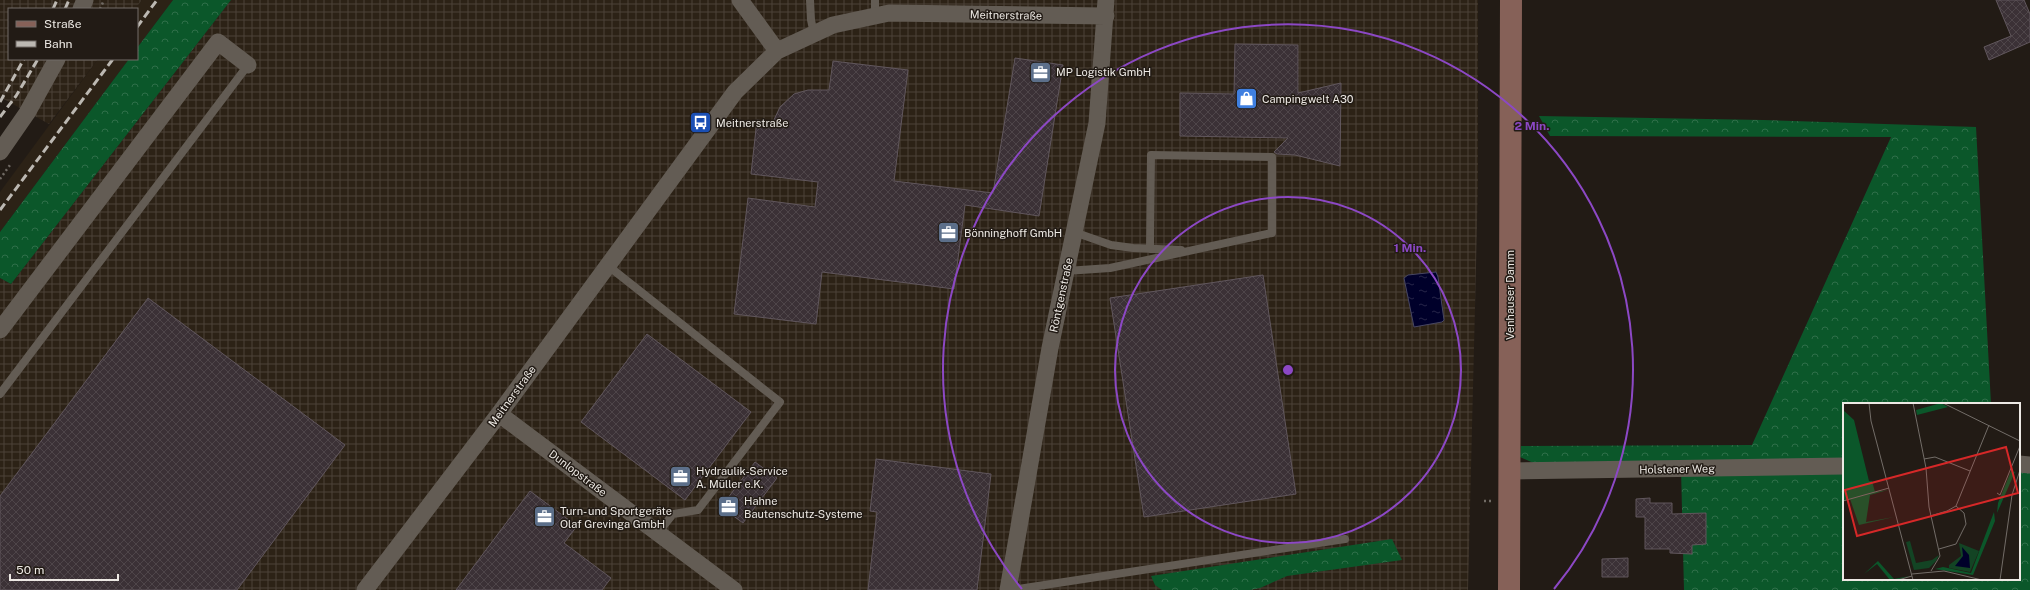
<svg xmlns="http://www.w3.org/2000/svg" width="2030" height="590" font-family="'Public Sans',sans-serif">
<defs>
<pattern id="industrial-grid" width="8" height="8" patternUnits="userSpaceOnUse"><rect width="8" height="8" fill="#2c2216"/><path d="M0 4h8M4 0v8" fill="none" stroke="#4b4238"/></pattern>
<pattern id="forest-crowns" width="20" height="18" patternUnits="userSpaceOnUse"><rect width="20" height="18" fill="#0b572a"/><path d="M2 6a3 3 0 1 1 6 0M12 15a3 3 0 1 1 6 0" fill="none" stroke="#2f6f49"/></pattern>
<pattern id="water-ripples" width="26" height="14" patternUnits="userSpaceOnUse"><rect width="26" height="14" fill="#00002a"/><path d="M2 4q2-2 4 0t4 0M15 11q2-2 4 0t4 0" fill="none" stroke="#262549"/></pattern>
<pattern id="building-cross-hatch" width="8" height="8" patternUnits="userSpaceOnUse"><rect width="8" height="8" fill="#3b3136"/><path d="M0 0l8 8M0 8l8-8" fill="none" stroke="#4e4549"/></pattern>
</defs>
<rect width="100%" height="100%" fill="#221b15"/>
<path fill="#2c2216" d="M 142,0 L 173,0 L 137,48 L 137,9 L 135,9 Z
M 98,59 L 129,59 L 0,232 L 0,192 Z"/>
<path fill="url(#industrial-grid)" d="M 0,0 L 142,0 L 135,9 L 9,9 L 9,59 L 98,59 L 49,124 L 0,97 Z
M 231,0 L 1478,0 L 1478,184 L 1468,590 L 0,590 L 0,278 L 11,284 Z"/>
<path fill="url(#forest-crowns)" d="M 173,0 L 231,0 L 11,284 L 0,278 L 0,232 L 129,59 L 137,59 L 137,48 Z
M 1539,116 L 1763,120 L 1976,127 L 1991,404 L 1844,404 L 1844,579 L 2019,579 L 2019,467 L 2030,467 L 2030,590 L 1684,590 L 1681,469 L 1538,465 L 1520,457 L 1521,446 L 1752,445 L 1891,137 L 1550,136 Z
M 1392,539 L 1402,560 L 1287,576 L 1260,588 L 1250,590 L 1162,590 L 1155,585 L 1151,576 Z"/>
<path fill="url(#water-ripples)" stroke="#474662" d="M 1436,272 L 1438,277 L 1444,320 L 1442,322 L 1414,327 L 1404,278 L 1408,275 Z"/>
<path fill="url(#building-cross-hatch)" stroke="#61575d" d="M 1996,0 L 2024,0 L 2030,14 L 2030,42 L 1989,60 L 1984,47 L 2011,36 Z
M 1235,44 L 1298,45 L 1298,93 L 1341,83 L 1340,166 L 1295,155 L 1277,154 L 1274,152 L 1288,138 L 1180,136 L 1180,93 L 1234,94 Z
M 1015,58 L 1063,65 L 1039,216 L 965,205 L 954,289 L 822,272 L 816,324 L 734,314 L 748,198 L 815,207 L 818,182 L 751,174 L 757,120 L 773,122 L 780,107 L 794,94 L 808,90 L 829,90 L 833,61 L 908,70 L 894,181 L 993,193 Z
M 1263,275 L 1296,494 L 1144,517 L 1110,298 Z
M 148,298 L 345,445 L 237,590 L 0,590 L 0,496 Z
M 647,334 L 751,412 L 685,500 L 581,422 Z
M 876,459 L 991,474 L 977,590 L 868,590 L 877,512 L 870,511 Z
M 755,462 L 777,478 L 743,523 L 721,507 Z
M 530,491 L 577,526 L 564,543 L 611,578 L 602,590 L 456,590 Z
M 1650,498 L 1650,503 L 1672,503 L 1672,514 L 1706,513 L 1706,544 L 1692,545 L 1692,554 L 1670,553 L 1670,549 L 1645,549 L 1645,517 L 1636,517 L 1636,499 Z
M 1628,558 L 1628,577 L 1602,577 L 1602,559 Z"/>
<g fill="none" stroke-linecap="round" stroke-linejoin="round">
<path stroke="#716b65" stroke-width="2.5" stroke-dasharray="2 3" stroke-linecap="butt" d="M 100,9 L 104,0
M 0,179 L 10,165
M 1484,501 L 1493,501"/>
<path stroke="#635c54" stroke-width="8" d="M 810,0 L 811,20 L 814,34
M 875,16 L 875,0
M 1074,232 L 1111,245 L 1133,248 L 1181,250
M 607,265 L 780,402 L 698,510 L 673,514 L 658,533
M 1066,271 L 1110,268 L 1272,233 L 1272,157 L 1151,155 L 1150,249
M 0,394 L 248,65
M 1012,590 L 1345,539"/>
<path stroke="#635c54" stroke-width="17" d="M 740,0 L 777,51
M 81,9 L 85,0
M 0,152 L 27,113 L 57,59
M 0,330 L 218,42 L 248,65
M 499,414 L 734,590
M 2019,464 L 2030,465
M 1509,471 L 1844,466
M 365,590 L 499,414 L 735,92 L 777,51 L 833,25 L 889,13 L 1106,16
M 1008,590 L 1050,348 L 1097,123 L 1106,0"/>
<path stroke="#866158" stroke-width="22" d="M 1509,590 L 1511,0"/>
<path stroke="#bcb8b2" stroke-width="3" stroke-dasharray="8 4" stroke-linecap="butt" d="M 53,9 L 57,0
M 65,9 L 69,0
M 137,27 L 157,0
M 0,102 L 24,59
M 0,117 L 16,96 L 38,59
M 0,210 L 113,59"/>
</g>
<g fill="none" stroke="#8c48c5" stroke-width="2">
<circle cx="1288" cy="370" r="173"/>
<path d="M1022 589A345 345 0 1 1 1554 589"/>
</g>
<defs>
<symbol id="office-square" viewBox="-11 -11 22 22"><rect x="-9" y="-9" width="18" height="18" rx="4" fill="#5c6f8a" stroke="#221b15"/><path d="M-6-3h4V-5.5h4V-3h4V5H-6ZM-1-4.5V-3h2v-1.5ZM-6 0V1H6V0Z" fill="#fff"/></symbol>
<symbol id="shop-square" viewBox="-11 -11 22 22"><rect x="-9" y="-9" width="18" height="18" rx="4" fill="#3f7fe0" stroke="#221b15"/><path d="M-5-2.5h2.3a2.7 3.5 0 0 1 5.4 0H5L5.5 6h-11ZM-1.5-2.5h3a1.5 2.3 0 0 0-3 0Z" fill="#fff"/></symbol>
<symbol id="bus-square" viewBox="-11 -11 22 22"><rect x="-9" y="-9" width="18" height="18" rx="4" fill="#1a4fb4" stroke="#221b15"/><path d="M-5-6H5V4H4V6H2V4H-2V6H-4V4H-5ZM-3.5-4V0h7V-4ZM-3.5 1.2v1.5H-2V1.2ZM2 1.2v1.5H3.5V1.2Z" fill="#fff"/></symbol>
</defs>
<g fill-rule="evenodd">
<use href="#office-square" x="1028" y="60" width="25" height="25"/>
<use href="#shop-square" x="1234" y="86" width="25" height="25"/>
<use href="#bus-square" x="688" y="110" width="25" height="25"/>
<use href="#office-square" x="936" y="220" width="25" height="25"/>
<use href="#office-square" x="668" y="464" width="25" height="25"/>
<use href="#office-square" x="716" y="494" width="25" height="25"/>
<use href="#office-square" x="532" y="504" width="25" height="25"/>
</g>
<g text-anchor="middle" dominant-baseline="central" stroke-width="3" stroke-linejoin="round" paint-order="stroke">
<g font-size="11" fill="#ede9e4" stroke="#221b15">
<text transform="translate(1006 15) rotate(1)">Meitnerstraße</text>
<text transform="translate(1061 295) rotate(-78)">Röntgenstraße</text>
<text transform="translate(1510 295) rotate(-90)">Venhauser Damm</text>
<text transform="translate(512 396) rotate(-54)">Meitnerstraße</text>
<text transform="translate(1677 469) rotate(-1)">Holstener Weg</text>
<text transform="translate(578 473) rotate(37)">Dunlopstraße</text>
</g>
<g font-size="11" fill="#ede9e4" stroke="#221b15" text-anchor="start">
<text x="1056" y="72">MP Logistik GmbH</text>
<text x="1262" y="99">Campingwelt A30</text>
<text x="716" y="123">Meitnerstraße</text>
<text x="964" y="233">Bönninghoff GmbH</text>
<text x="696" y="471">Hydraulik-Service<tspan x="696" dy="13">A. Müller e.K.</tspan></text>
<text x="744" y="501">Hahne<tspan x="744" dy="13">Bautenschutz-Systeme</tspan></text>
<text x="560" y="511">Turn- und Sportgeräte<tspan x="560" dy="13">Olaf Grevinga GmbH</tspan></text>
</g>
</g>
<g transform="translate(1843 403)">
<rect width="177" height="177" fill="#221b15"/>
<path d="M 67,138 L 73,160 L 89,157 L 96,152 L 93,158 L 86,165 L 71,167 L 63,139 ZM 116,140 L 136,148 L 127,169 L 106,165 L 106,162 L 118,153 Z" fill="#134424"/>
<path d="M 98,0 L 105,4 L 74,12 L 73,7 ZM 0,7 L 11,17 L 26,78 L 29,78 L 32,89 L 45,87 L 27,92 L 23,119 L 51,114 L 16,122 L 7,96 L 0,97 ZM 168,68 L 172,69 L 154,110 L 155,100 ZM 151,109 L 152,118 L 130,172 L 92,166 L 100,164 L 128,170 ZM 35,158 L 51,176 L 67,173 L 53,177 L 47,177 L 34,161 L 21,171 Z" fill="#0b572a"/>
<path d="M 119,144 L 126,152 L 127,165 L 112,163 L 120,153 Z" fill="#00002a"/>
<path fill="none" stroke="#736d68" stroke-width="1" d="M 26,0 L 28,18 L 70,177M 70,0 L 83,65 L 86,104 L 97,153 L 88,168M 100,0 L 177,38M 81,56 L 92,54 L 127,68M 154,90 L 157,92 L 177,43M 0,98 L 46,85M 87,113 L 104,108 L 113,103 L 146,22M 96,146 L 113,141 L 123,121 L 121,110 L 113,103M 69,171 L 101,168 L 139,177M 55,177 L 69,173M 157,177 L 169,92 L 177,67"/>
<path fill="#d62828" fill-opacity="0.15" stroke="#d62828" stroke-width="2" d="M 163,44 L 175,90 L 14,133 L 2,87 Z"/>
<rect width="177" height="177" fill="none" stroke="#ede9e4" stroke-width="2"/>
</g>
<circle cx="1288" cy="370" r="6" fill="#8c48c5" stroke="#221b15" stroke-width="2"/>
<g font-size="12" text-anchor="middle" font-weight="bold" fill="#8c48c5" stroke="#221b15" stroke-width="3" stroke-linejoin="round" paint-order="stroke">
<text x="1532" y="130">2 Min.</text>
<text x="1410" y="252">1 Min.</text>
</g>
<rect x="8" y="8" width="130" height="52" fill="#221b15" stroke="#736d68"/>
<rect x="16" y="21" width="20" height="6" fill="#866158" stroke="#736d68"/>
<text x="44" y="28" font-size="12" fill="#ede9e4">Straße</text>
<rect x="16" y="41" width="20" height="6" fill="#bcb8b2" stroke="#736d68"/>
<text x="44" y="48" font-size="12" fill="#ede9e4">Bahn</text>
<path d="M10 574v6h108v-6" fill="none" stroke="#ede9e4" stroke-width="2"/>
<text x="16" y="574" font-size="12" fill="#ede9e4" stroke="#221b15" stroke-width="3" paint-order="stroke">50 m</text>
</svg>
